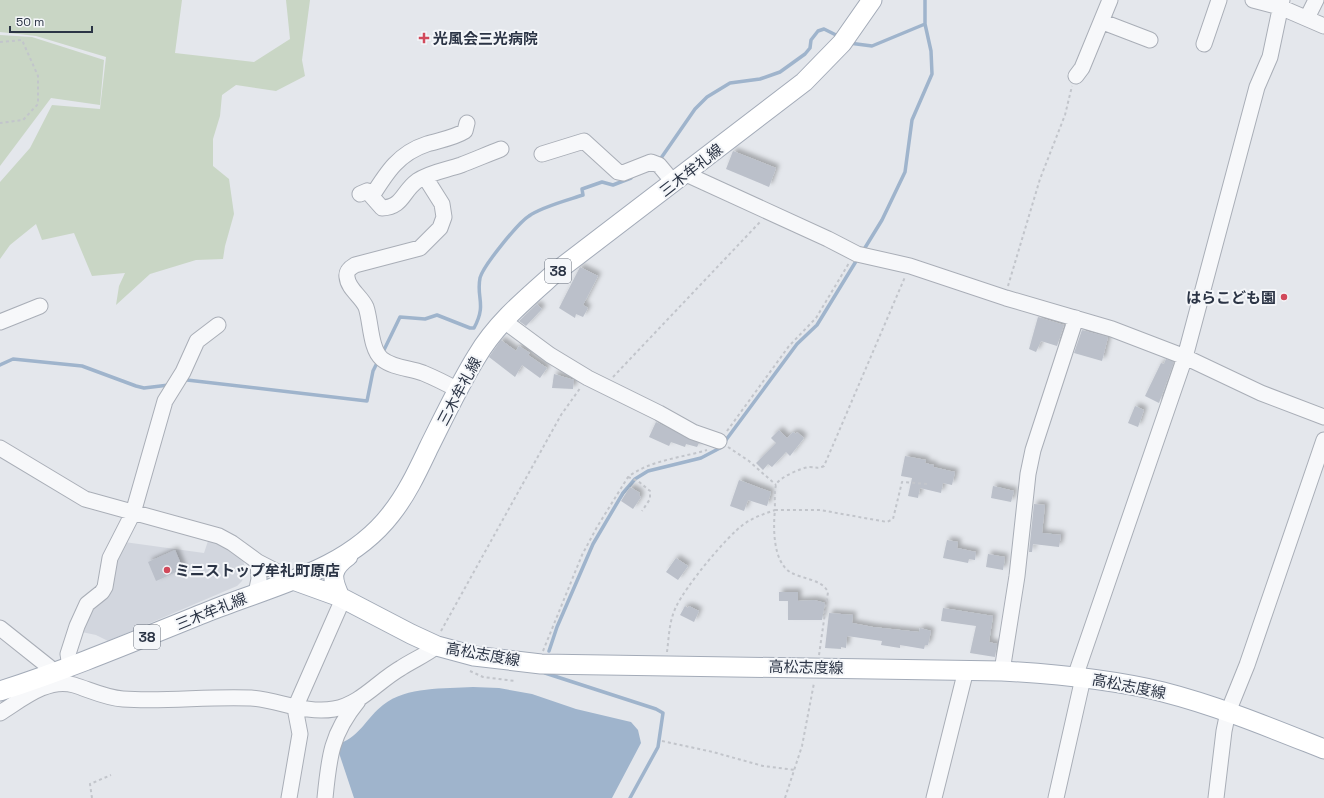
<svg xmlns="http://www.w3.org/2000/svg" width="1324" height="798" font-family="'Space Grotesk','Noto Sans JP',sans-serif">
<defs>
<filter id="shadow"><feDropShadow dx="3.5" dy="-3.5" stdDeviation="2" flood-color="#0004"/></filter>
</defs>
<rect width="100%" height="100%" fill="#e4e7ec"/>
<path fill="#d2d6de" d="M 209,538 L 243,557 L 245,571 L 242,581 L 237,586 L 108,641 L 96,635 L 77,631 L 80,619 L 105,594 L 117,541 L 204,553 Z"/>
<path fill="#c9d6c5" d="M 0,0 L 182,0 L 175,53 L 254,62 L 290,39 L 286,0 L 310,0 L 302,60 L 305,76 L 276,91 L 236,85 L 222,95 L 220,116 L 213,139 L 213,166 L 229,179 L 234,214 L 225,246 L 223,259 L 196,260 L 150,274 L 116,305 L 119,286 L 125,273 L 92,276 L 74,233 L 42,240 L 36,224 L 10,245 L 0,259 L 0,182 L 30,148 L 52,105 L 100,109 L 106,57 L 36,36 L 0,32 Z
M 0,35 L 32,37 L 104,60 L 100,105 L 51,98 L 0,166 Z"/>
<path fill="#9fb4cc" d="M 473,687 L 499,688 L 532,694 L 576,709 L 631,722 L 638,730 L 641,743 L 612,798 L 354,798 L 336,744 C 357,741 367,717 383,705 C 407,686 444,689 473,687 Z"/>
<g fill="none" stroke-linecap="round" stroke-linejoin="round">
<path stroke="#9fb4cc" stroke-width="3.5" d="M 849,43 L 872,46 L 925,24
M 659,161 L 695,109 L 707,97 L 730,83 L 760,79 L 780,72 L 805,54 L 810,48 L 811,40 L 818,31 L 824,29 L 836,35
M 863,251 L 882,220 L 905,172 L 912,120 L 932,74 L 931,51 L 925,24 L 925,0
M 383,352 L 400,317 L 425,319 L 437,315 L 470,328 L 474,328 C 487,304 476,298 480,278 C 483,266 518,223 529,216 C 541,207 568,200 583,195 L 582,189 L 602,182 L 613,185 L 631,178
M 0,365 L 13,359 L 82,366 L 136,386 L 144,388 L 169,385
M 187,380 L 367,401 L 373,371 L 377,363
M 549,651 L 557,627 L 593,544 L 623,493 L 635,479 L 648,471 L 701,458 L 720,448 L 797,344 L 817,325 L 858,258
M 545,673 L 656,709 L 663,713 L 658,747 L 630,798"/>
</g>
<path fill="#bbc0ca" filter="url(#shadow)" d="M 733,151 L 776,168 L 769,187 L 726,169 Z
M 580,267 L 598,276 L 583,305 L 588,308 L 583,317 L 576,314 L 575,318 L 559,308 Z
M 537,304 L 542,309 L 526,326 L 519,321 Z
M 1038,317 L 1064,325 L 1057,346 L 1041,341 L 1036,352 L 1029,349 Z
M 1082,330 L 1108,337 L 1102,361 L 1074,353 Z
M 501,340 L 516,351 L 519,346 L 530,353 L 528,355 L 547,368 L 540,378 L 522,365 L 515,377 L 489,357 Z
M 1166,359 L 1174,362 L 1159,403 L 1145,396 L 1161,363 L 1164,364 Z
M 554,374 L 574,380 L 573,389 L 552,388 Z
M 1135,406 L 1144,410 L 1138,427 L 1128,423 Z
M 656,422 L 699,443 L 697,447 L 686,444 L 685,447 L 671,442 L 669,446 L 649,437 Z
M 779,430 L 787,438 L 793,432 L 796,434 L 797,432 L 804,438 L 790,456 L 786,452 L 772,467 L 768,464 L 763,470 L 756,463 L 776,443 L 771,438 Z
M 905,456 L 926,460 L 925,463 L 934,465 L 933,467 L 955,472 L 952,485 L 943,483 L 941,493 L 920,488 L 918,498 L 908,496 L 912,478 L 901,476 Z
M 739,480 L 771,492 L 767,506 L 748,500 L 744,511 L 730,506 Z
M 993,486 L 1014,491 L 1011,502 L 991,498 Z
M 630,487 L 640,493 L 639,495 L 641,497 L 633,509 L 621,501 Z
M 1034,504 L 1045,505 L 1042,533 L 1061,535 L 1059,547 L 1033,544 L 1032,552 L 1029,552 Z
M 947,540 L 958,542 L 957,548 L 976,552 L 975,560 L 969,559 L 968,563 L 943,558 Z
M 175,550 L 183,569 L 156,581 L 148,562 Z
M 988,554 L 1005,557 L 1003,570 L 986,567 Z
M 676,558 L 688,566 L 678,580 L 666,572 Z
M 779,592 L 798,592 L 798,601 L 814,600 L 825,603 L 822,620 L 788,620 L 788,601 L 779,601 Z
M 685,606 L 688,608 L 689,606 L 699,611 L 694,622 L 680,615 Z
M 943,608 L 993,616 L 989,642 L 997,644 L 995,657 L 970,653 L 976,626 L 941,621 Z
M 829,613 L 853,615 L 852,623 L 873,627 L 919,632 L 920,628 L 931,631 L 928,645 L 925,645 L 924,649 L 900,645 L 900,648 L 881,645 L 882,641 L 847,636 L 846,648 L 841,647 L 841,649 L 825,648 Z"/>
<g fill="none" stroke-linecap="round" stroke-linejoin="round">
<defs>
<path id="minor" d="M 1253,0 L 1280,7 L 1324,26
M 1307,18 L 1316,0
M 1103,22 L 1150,40
M 1204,44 L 1219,0
M 1076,76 L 1082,68 L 1110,0
M 542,154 L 584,141 L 618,172 L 623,173 L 651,162 L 659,165 L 674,183
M 686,174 L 828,239 L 857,254 L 910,266 L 1006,298 L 1112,329 L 1185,357 L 1261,393 L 1324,417
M 425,177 L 442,204 L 444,217 L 440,228 L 420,248 L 355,265 C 350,268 346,271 347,277 C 348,289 361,296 366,307 C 371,321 370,349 382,359 C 393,368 410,368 423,373 C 435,378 447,384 458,390
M 360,194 L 367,191 L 382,208 C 403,207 402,192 417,181 C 430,172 447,170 461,165 C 474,160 488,154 501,149
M 372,196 C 387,172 399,153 427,144 C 440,140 454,138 465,131 L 467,123
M 504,321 L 550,355 L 588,378 L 659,413 L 693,432 L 719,441
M 0,322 L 40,306
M 0,448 L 85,499 L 219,536 L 232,543 L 258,562 L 293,580
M 256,593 L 259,579 L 258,562
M 0,628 L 49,667 L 54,674 L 56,682
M 70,667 L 68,654 L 77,626 L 87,604 L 102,592 L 105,587 L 110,558 L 133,513 L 165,401 L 183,372 L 197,341 L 218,325
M 1002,671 L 1017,576 L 1028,474 L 1033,450 L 1076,318
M 1075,677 L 1185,357 L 1257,87 L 1270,57 L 1282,0
M 0,713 C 21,700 48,677 74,685 C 90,690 106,698 123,699 C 165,702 208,696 251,698 C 279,700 305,714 334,709 C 361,704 378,681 401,668 C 413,660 426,655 437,646
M 289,798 L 300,734 L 295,708 L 343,599
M 325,798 C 329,757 331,734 358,701
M 934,798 L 966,670
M 1056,798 L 1083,678
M 1216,798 L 1224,731 L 1228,712 L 1247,665 L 1324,440"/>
<path id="major" d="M 293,580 L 340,597 L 411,634 L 437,646 L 474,656 L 541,664 L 1002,671 C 1056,674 1110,679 1163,692 C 1218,706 1271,728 1324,749
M 340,597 C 331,578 330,569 348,556
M 0,691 C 72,668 142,638 212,610 C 275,585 348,570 391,514 C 407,494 418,470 429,447 C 444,417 459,385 477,356 C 497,322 528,297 557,271 L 804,82 L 842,43 L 872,0"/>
</defs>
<use href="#minor" stroke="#a9aeb7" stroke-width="17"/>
<use href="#major" stroke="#a3abb8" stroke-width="21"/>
<path stroke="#c2c5cb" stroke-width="2" stroke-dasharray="3 3" stroke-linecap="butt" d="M 0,42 L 22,40 L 38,76 L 38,104 L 23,120 L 0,123
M 1008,286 L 1040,179 L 1065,115 L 1072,86
M 613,377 L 760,222
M 727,431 L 789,346 L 816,318 L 849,263
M 728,447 L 749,461 L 776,485
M 628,477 L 638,481 L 650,491 L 650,499 L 642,511
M 441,631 L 561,415 L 581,387
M 543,651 L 582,555 L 597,527 L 628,477 C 650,460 681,458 707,450
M 667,652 C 669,637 669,621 676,607 C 685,587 726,537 744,524 C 754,517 764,514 775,510 C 775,503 774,492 776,485 C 778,478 801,468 809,467 C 815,467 818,469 824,466 L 905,277
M 819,655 L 828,592 C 822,579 801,579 790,572 C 773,561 773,528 775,510 L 820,510 L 887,522 L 893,519 L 902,482 L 927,484
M 470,671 L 483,677 L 515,681
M 662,741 L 713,752 L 763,766 L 795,770
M 92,798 L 90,784 L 111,775
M 785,798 L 802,746 L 814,683"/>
<use href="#minor" stroke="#f7f8fa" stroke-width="15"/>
<use href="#major" stroke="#fff" stroke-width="19"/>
</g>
<g fill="#d1495b" stroke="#f4f6f9" stroke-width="1.5">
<path d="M422 32h4v4h4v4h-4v4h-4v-4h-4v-4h4z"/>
<circle cx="1284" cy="297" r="4"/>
<circle cx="167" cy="570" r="4"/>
</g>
<g text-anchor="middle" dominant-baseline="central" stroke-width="4" stroke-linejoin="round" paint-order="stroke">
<g fill="#f4f6f9" stroke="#676e7b" stroke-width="1">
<rect x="545" y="259" width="26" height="24" rx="3"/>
<rect x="134" y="625" width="26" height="24" rx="3"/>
</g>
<g font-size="14" font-weight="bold" fill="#2b3445">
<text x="558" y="271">38</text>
<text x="147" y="637">38</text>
</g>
<g font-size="15" font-weight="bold" fill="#2b3445" stroke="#f4f6f9" text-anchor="start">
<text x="433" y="38">光風会三光病院</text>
<text x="1276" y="297" text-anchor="end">はらこども園</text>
<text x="175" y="570">ミニストップ牟礼町原店</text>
</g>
<g font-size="15" fill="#2b3445" stroke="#f4f6f9">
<text transform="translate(691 170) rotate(-38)">三木牟礼線</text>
<text transform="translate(459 391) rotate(-62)">三木牟礼線</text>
<text transform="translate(211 611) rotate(-22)">三木牟礼線</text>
<text transform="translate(483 654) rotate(10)">高松志度線</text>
<text transform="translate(806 667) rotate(1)">高松志度線</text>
<text transform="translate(1129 686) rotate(11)">高松志度線</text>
</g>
</g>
<path d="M10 26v6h82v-6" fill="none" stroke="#2b3445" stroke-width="2"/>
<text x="16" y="26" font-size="12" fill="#2b3445" stroke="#f4f6f9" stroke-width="3" paint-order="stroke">50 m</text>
</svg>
